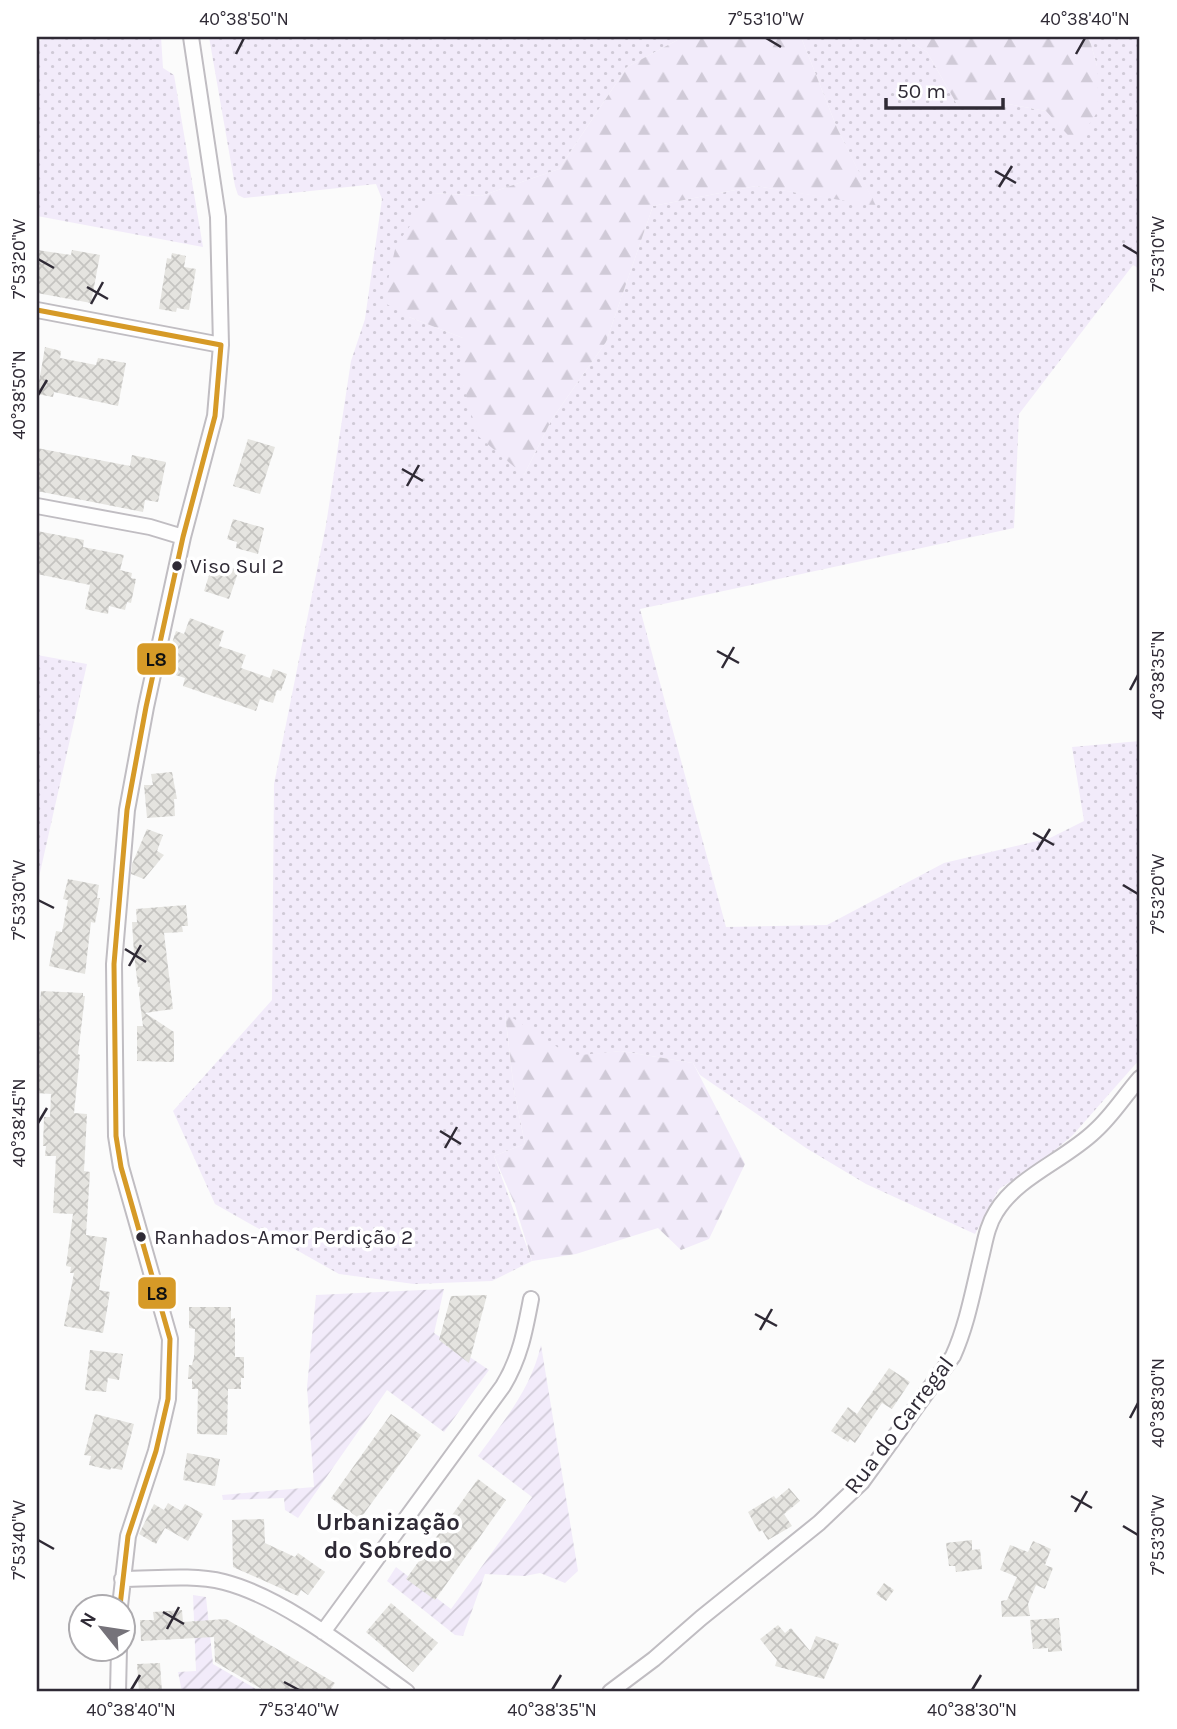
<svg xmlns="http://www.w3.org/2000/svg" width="1177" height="1729" font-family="Karla,sans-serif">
<defs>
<pattern id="grass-dots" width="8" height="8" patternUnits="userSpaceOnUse" patternTransform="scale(1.75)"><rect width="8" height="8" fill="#f2ebfa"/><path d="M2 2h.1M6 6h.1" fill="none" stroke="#d0cad7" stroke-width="1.8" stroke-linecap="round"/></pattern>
<pattern id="forest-firs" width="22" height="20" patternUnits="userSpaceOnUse" patternTransform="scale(1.75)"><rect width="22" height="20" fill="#f2ebfa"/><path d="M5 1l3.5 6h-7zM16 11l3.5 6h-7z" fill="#d0cad7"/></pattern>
<pattern id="garden-furrows" width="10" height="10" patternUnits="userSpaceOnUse" patternTransform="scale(1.75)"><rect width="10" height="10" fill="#f2ebfa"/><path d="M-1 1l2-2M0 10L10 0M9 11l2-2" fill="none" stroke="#d0cad7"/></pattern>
<pattern id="building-cross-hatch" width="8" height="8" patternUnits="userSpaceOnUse" patternTransform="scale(1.75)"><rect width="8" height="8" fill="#e5e4e0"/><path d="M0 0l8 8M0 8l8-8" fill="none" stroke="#c5c4c1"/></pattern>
</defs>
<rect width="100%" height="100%" fill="#fbfbfb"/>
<path fill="url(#grass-dots)" d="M 48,37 L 161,37 L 163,68 L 174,75 L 203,247 L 37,216 L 37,42 Z
M 209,37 L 683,37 L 627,67 L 559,169 L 481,196 L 434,193 L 409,317 L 463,338 L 463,385 L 524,475 L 552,419 L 606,342 L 653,206 L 756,186 L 875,205 L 837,128 L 801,37 L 903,37 L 927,52 L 959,108 L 1008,104 L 1046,111 L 1097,66 L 1089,37 L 1140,37 L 1140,269 L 1133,265 L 1019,414 L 1014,528 L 640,609 L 726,927 L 827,925 L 944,863 L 1050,838 L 1084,821 L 1072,747 L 1140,741 L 1140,1059 L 1072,1136 L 1039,1163 L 999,1189 L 975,1234 L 866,1184 L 806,1148 L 700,1075 L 693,1063 L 621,1051 L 571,1057 L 505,1014 L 514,1090 L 525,1144 L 494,1156 L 532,1261 L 492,1281 L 414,1284 L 339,1274 L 215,1204 L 173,1111 L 272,1000 L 274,784 L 326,525 L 351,361 L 365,319 L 382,199 L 376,184 L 244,198 L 238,195 L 235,186 Z
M 37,655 L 87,664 L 37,886 Z"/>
<path fill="url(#forest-firs)" d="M 683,37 L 801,37 L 837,128 L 876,206 L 756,186 L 653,206 L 606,342 L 552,419 L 524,475 L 478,436 L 463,385 L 463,338 L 409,317 L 383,302 L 396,245 L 434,193 L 481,196 L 559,169 L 627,67 Z
M 903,37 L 1089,37 L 1097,66 L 1098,111 L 1076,144 L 1046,111 L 1008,104 L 959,108 L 927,52 Z
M 505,1013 L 571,1056 L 621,1051 L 693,1063 L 745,1164 L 709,1239 L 681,1250 L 658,1228 L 576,1254 L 532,1261 L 515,1205 L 494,1156 L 525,1144 L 514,1090 Z"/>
<path fill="url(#garden-furrows)" d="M 444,1289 L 434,1333 L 489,1370 L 444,1432 L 387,1390 L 298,1518 L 285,1510 L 284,1498 L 223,1500 L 222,1495 L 314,1487 L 307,1387 L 316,1295 Z
M 541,1345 L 578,1571 L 565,1583 L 540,1573 L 525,1576 L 485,1574 L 463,1636 L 455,1635 L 387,1581 L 396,1567 L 451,1609 L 532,1497 L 478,1456 C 504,1421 531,1389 541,1345 Z
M 193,1595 L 206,1597 L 213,1664 L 261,1692 L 182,1692 L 178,1672 L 196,1671 Z"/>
<path fill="url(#building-cross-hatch)" d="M 37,250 L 71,255 L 72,250 L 100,255 L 91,303 L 37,293 Z
M 172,253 L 186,256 L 184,267 L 196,269 L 189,310 L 177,308 L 176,312 L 159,309 L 167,258 L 171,259 Z
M 45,347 L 61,351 L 60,358 L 96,365 L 98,358 L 126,363 L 118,406 L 54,392 L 53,397 L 37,394 Z
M 248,439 L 275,447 L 260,494 L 233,486 Z
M 37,448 L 130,466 L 132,455 L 166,462 L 158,502 L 145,500 L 143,512 L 37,491 Z
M 233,519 L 264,528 L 258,554 L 236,548 L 237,542 L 227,539 Z
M 37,531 L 84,540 L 83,547 L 124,555 L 120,570 L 132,573 L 131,578 L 136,579 L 131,603 L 127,602 L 125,610 L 109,606 L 108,614 L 85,609 L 90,585 L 37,574 Z
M 224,565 L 239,570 L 229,599 L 204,591 L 212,566 L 223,570 Z
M 190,618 L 224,631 L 219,646 L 246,655 L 241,668 L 270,678 L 273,669 L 287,674 L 281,691 L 277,690 L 273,703 L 260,699 L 256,711 L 183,686 L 185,678 L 172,674 L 176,661 L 167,658 L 176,631 L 184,634 Z
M 172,772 L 177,799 L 174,799 L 175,816 L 147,818 L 144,785 L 153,785 L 151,774 Z
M 147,829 L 163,835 L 157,851 L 164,855 L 144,879 L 131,874 L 132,864 Z
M 68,879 L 99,885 L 97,898 L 100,898 L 95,923 L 91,922 L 85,974 L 49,966 L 56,931 L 62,932 L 68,900 L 63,899 Z
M 186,905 L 188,926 L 182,926 L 183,932 L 164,933 L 173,1009 L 145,1013 L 174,1032 L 174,1062 L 137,1061 L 137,1026 L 143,1026 L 139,995 L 140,987 L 138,987 L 134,954 L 132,922 L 137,922 L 136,909 Z
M 41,991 L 83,993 L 83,996 L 85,996 L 78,1054 L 80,1055 L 74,1113 L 87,1114 L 84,1171 L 90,1172 L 86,1235 L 107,1238 L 99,1290 L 110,1292 L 103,1333 L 64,1326 L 74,1273 L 70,1273 L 71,1267 L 66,1266 L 73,1214 L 53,1213 L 56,1156 L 45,1156 L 46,1146 L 43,1146 L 44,1117 L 50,1117 L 51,1094 L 37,1093 L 37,1040 Z
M 487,1295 L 469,1363 L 439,1340 L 451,1296 Z
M 189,1307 L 231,1307 L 231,1319 L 235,1318 L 235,1357 L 244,1357 L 244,1378 L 241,1378 L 241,1389 L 228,1389 L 227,1435 L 197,1434 L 198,1389 L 192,1389 L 192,1379 L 188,1379 L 189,1365 L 192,1365 L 194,1357 L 195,1329 L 189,1328 Z
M 90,1350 L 123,1354 L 119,1380 L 108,1378 L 106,1392 L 85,1390 Z
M 889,1368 L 910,1382 L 892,1409 L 882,1403 L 855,1443 L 850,1439 L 848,1442 L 831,1431 L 848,1407 L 857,1414 Z
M 95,1414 L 134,1424 L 122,1470 L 111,1468 L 110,1470 L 89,1465 L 91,1456 L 84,1455 Z
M 391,1414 L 421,1435 L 360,1519 L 331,1498 Z
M 187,1453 L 220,1459 L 215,1486 L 183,1480 Z
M 478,1479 L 506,1500 L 435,1600 L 406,1579 Z
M 789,1488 L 800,1501 L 784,1514 L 792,1526 L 768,1540 L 762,1530 L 759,1532 L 748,1512 L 774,1496 L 776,1499 Z
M 168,1503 L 181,1511 L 185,1504 L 203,1514 L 188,1541 L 165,1528 L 156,1544 L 139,1534 L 154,1504 L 164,1510 Z
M 264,1519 L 265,1543 L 295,1557 L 298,1553 L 325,1572 L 308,1595 L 301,1590 L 298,1596 L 233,1567 L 232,1520 Z
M 972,1540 L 972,1550 L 980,1549 L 982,1569 L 956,1572 L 955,1566 L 949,1566 L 946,1543 Z
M 1033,1541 L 1051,1549 L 1045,1565 L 1053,1568 L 1045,1589 L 1036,1585 L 1028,1604 L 1030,1616 L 1002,1617 L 1001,1601 L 1007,1600 L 1017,1577 L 1000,1570 L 1010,1545 L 1028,1552 Z
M 884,1583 L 894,1590 L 886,1601 L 876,1594 Z
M 391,1603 L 438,1643 L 413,1672 L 366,1632 Z
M 182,1610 L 183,1622 L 226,1619 L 335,1683 L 329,1692 L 267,1692 L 215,1662 L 214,1637 L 141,1641 L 140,1620 L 154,1620 L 153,1612 Z
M 1059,1618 L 1062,1651 L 1048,1652 L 1048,1648 L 1033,1649 L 1030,1620 Z
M 778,1625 L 785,1633 L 791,1628 L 810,1651 L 816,1636 L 839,1644 L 824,1679 L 775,1666 L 777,1660 L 760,1639 Z
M 160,1663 L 162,1692 L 139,1692 L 137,1664 Z"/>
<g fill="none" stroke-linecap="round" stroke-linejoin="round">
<defs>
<path id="minor" d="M 37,310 L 221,345
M 37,506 L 150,527 L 183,537
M 122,1579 C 154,1579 192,1574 224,1582 C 286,1598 355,1655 407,1692
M 120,1606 L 128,1536 L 156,1451 L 168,1399 L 170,1339 L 121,1167 L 116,1136 L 114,964 L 127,810 L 146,707 L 183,537 L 215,416 L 221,345 L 218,217 L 191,37
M 323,1632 L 503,1386 C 520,1358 525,1331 531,1299
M 118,1692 L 119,1648
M 610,1692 L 654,1659 L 701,1618 L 819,1523 L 862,1482 L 953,1356 C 967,1325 973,1291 981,1258 C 985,1242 987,1226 996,1212 C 1017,1177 1065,1160 1095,1131 C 1112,1116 1125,1095 1140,1078"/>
</defs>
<use href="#minor" stroke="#c0bdc2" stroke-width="18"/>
<use href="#minor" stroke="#fefefe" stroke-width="14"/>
<defs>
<path id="bus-1" d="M 37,310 L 221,345
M 120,1606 L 128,1536 L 156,1451 L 168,1399 L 170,1339 L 121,1167 L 116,1136 L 114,964 L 127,810 L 146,707 L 183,537 L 215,416 L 221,345"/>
</defs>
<use href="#bus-1" stroke="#fff" stroke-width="10"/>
<use href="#bus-1" stroke="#d69a27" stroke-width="5"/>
</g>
<path fill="none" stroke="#2f2a35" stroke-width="2.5" d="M 766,38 L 781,47M 236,54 L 244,38M 1076,54 L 1085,38M 995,171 L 1016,183M 999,187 L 1012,166M 1123,245 L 1138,254M 38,259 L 54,268M 87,287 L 108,299M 91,304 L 103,282M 38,395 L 47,380M 402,469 L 423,481M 407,486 L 419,465M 717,651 L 739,663M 722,668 L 734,647M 1130,690 L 1138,675M 1033,833 L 1054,845M 1037,850 L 1050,829M 1123,885 L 1138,894M 38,900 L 54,908M 125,949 L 146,962M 129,966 L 141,945M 38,1123 L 47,1108M 440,1131 L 461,1144M 445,1148 L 457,1127M 755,1314 L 777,1326M 760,1330 L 772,1309M 1130,1418 L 1138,1403M 1071,1496 L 1092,1508M 1075,1512 L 1087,1491M 1123,1526 L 1138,1535M 38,1540 L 54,1549M 163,1612 L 184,1624M 167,1629 L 179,1607M 284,1682 L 299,1690M 131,1690 L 140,1675M 552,1690 L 561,1675M 972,1690 L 981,1675"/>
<g fill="#2f2a35" stroke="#fff" stroke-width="2.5">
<circle cx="177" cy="566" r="6"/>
<circle cx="141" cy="1237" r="6"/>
</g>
<g text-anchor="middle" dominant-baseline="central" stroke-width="7" stroke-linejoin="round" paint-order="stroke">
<g font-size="21" fill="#2f2a35" stroke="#fff" text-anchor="start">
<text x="190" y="566">Viso Sul 2</text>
<text x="154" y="1237">Ranhados-Amor Perdição 2</text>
</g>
<g font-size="23" fill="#2f2a35" stroke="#fff">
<text transform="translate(899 1425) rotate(-53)">Rua do Carregal</text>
</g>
<g font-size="24" font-weight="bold" fill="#2f2a35" stroke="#fff">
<text x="388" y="1522">Urbanização<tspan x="388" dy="28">do Sobredo</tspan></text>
</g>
</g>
<g stroke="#fff" stroke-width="2.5">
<rect x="136" y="642" width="41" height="34" rx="7" fill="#d69a27"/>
<rect x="137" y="1276" width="40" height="34" rx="7" fill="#d69a27"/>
</g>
<g font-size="19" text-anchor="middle" font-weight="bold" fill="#111">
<text x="156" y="666">L8</text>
<text x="157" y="1300">L8</text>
</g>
<rect width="1177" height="1729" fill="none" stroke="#ffffff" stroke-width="77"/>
<g transform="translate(102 1628) rotate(300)"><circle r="33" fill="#ffffff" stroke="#acaaae" stroke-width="2"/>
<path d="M0-5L12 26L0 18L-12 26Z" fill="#76737a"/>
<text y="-10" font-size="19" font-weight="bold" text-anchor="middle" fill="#2f2a35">N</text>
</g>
<path d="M886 98v10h117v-10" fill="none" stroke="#2f2a35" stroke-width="3.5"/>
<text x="897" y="98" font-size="21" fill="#2f2a35" stroke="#ffffff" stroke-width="5" paint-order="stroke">50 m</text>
<rect x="38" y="38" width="1100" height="1652" fill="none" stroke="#2f2a35" stroke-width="2.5"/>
<g font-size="18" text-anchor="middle" fill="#2f2a35">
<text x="244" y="25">40°38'50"N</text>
<text x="766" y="25">7°53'10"W</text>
<text x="1085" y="25">40°38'40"N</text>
<text transform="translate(1158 254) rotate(-90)" y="6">7°53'10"W</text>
<text transform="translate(19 259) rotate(-90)" y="6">7°53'20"W</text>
<text transform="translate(19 395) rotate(-90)" y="6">40°38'50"N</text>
<text transform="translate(1158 675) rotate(-90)" y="6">40°38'35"N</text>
<text transform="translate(1158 894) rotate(-90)" y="6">7°53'20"W</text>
<text transform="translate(19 900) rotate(-90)" y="6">7°53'30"W</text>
<text transform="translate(19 1123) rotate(-90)" y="6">40°38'45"N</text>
<text transform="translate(1158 1403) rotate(-90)" y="6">40°38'30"N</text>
<text transform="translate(1158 1535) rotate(-90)" y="6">7°53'30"W</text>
<text transform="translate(19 1540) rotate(-90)" y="6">7°53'40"W</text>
<text x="131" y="1716">40°38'40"N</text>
<text x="299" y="1716">7°53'40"W</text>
<text x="552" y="1716">40°38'35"N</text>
<text x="972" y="1716">40°38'30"N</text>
</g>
</svg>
